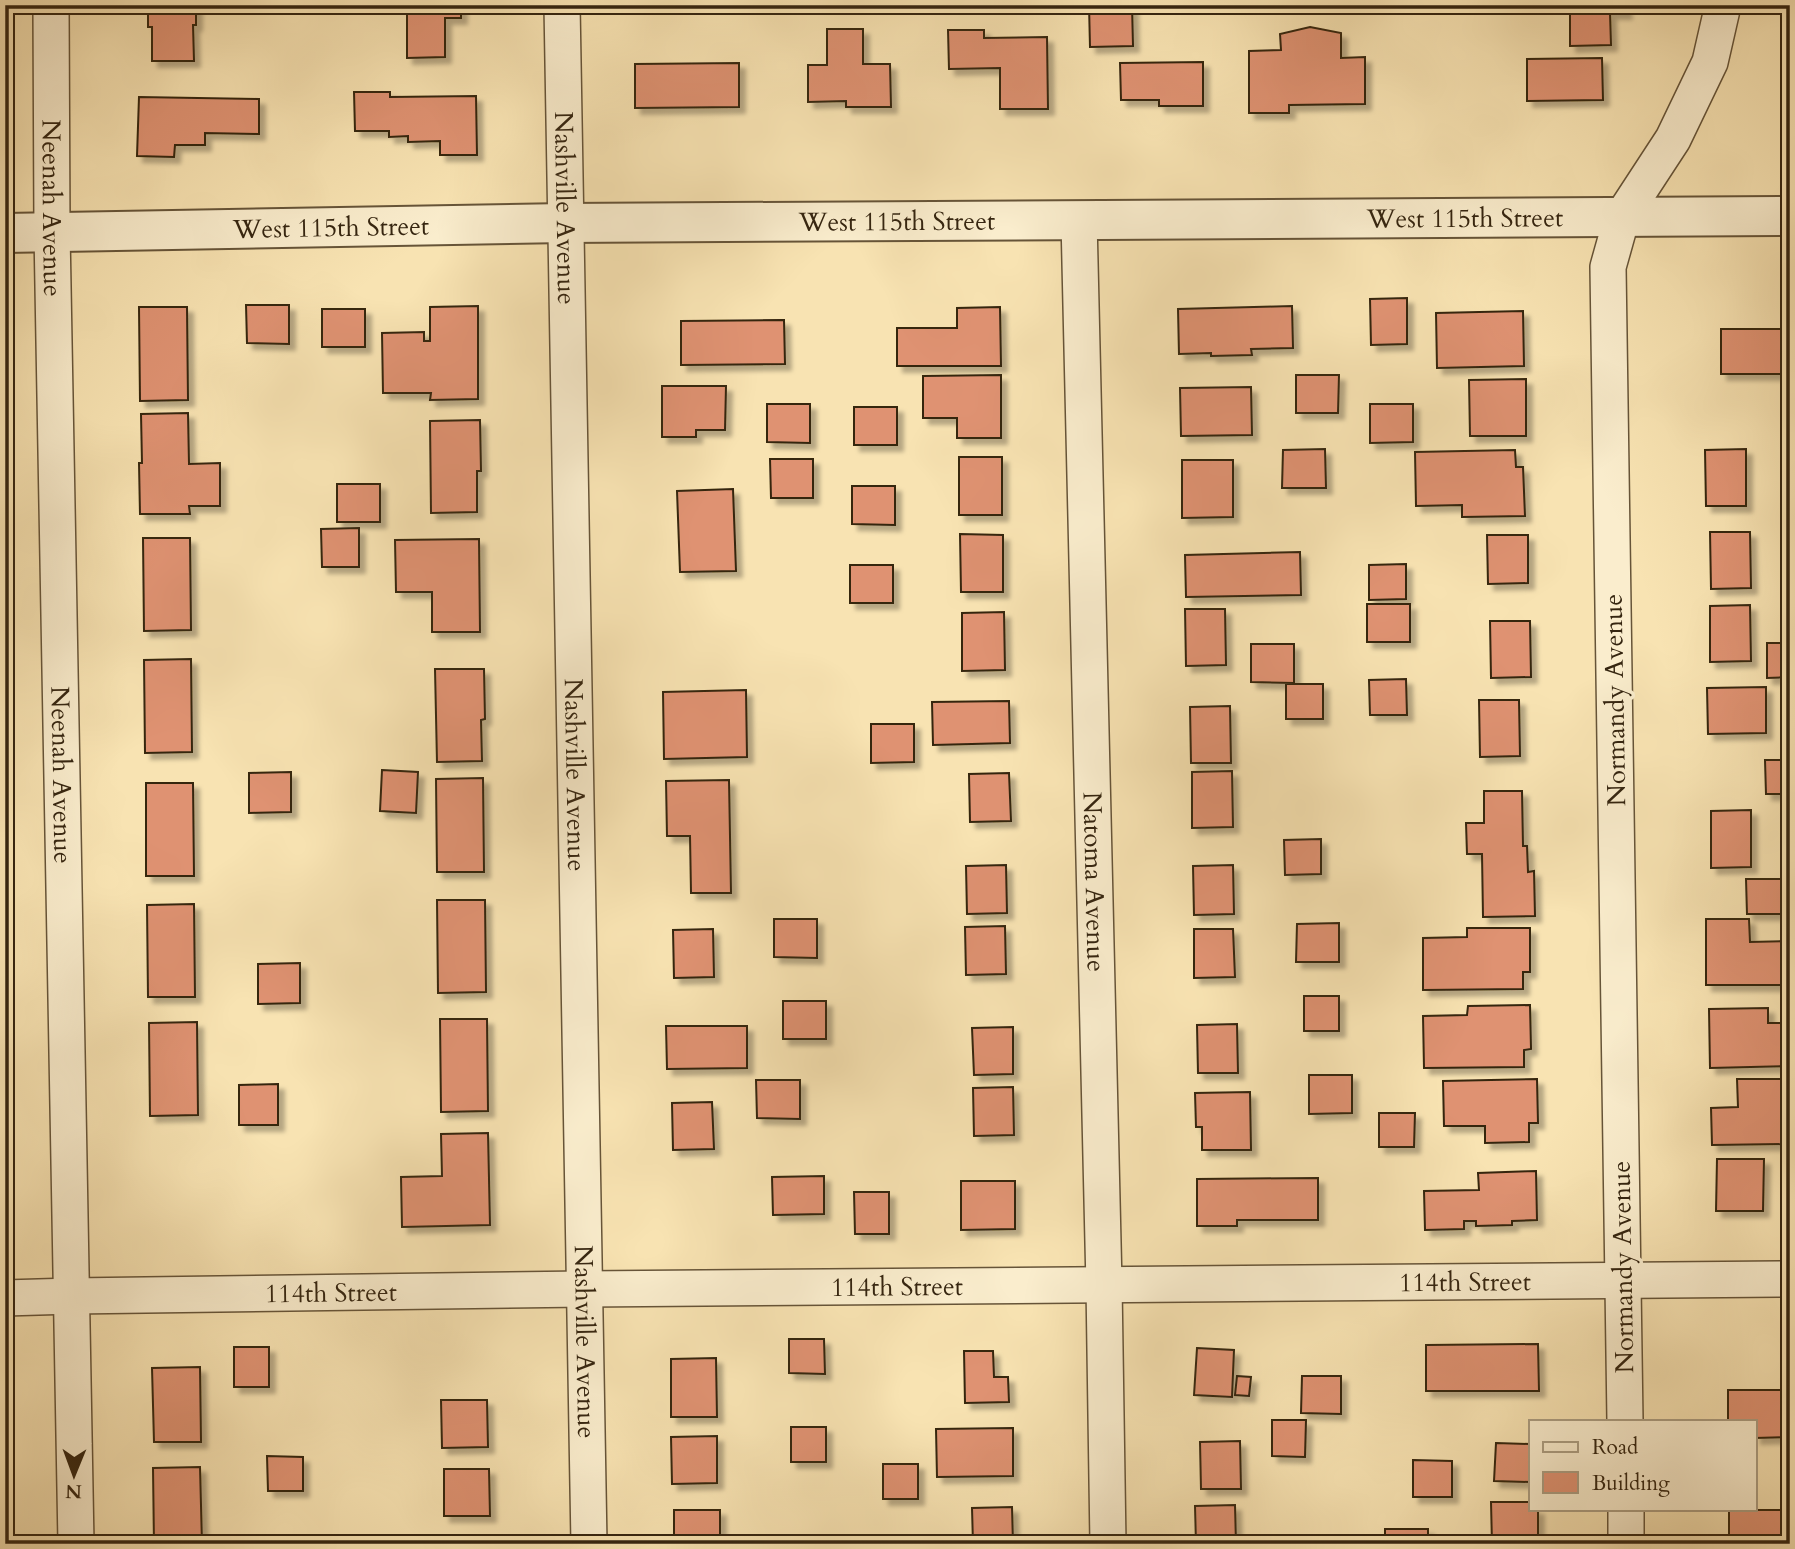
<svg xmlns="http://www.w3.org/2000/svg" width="1795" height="1549" font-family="Cardo,serif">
<defs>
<filter id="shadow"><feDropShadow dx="6" dy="6" stdDeviation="2" flood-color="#0004"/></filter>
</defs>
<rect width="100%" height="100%" fill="#f8e3b2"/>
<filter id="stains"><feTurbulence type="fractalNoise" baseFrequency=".00286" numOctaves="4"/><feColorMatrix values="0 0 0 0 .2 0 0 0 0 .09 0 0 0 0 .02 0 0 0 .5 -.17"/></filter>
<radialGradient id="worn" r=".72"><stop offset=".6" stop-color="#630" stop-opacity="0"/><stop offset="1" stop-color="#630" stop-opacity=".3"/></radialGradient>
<path fill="#df9272" stroke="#352510" stroke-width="2" filter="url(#shadow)" d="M 148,5 L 196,5 L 196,25 L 193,25 L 194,61 L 152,61 L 152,27 L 148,27 Z
M 414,5 L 461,5 L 461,18 L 445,18 L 445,57 L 407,58 L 407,14 L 414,13 Z
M 1089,5 L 1132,5 L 1133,46 L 1090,47 Z
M 1582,5 L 1625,5 L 1626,13 L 1610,13 L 1611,45 L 1570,46 L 1570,11 L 1582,11 Z
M 1310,27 L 1341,33 L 1341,58 L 1365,57 L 1365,104 L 1289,105 L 1289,113 L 1249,113 L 1249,51 L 1281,50 L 1280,34 Z
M 827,29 L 863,29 L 863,64 L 890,64 L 891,107 L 846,107 L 846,101 L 808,102 L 808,65 L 827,65 Z
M 948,30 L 984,30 L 984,38 L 1047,37 L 1048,109 L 1000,109 L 1000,68 L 949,69 Z
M 1602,58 L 1603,100 L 1527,101 L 1527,59 Z
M 1203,62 L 1203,106 L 1159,106 L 1159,100 L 1121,100 L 1120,63 Z
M 739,63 L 739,107 L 635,108 L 635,64 Z
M 354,92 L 390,92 L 390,97 L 476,96 L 477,155 L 440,155 L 440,141 L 408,142 L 408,136 L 389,137 L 389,131 L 355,131 Z
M 139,97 L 259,99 L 259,134 L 205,133 L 205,145 L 175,145 L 174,157 L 137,156 Z
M 1407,298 L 1407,344 L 1371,345 L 1370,299 Z
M 246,305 L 289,305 L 289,344 L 247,343 Z
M 478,306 L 478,399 L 430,400 L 431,393 L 383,393 L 382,333 L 424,332 L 424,341 L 430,341 L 430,307 Z
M 1292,306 L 1293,348 L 1251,349 L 1252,355 L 1211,356 L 1211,353 L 1179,354 L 1178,309 Z
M 139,307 L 187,307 L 188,400 L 140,401 Z
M 1000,307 L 1001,366 L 897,366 L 897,328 L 957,328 L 957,308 Z
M 322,309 L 365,309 L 365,347 L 322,347 Z
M 1523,311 L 1524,366 L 1437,368 L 1436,313 Z
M 784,320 L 785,364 L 681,365 L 681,321 Z
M 1721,329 L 1790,329 L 1790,374 L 1721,374 Z
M 1001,375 L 1001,438 L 957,438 L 957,418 L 923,418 L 923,376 Z
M 1296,375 L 1339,375 L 1338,413 L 1296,413 Z
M 1526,379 L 1526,436 L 1470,436 L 1469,380 Z
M 662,386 L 726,386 L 725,430 L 696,430 L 696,437 L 662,437 Z
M 1251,387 L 1252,435 L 1181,436 L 1180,388 Z
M 767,404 L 810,404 L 810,443 L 767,442 Z
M 1370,404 L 1413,404 L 1413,442 L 1370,443 Z
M 854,407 L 897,407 L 897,445 L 854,445 Z
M 188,413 L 189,464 L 220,463 L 220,506 L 189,506 L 190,514 L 140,514 L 139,463 L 142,463 L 141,414 Z
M 480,420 L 481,471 L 477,471 L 477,512 L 431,513 L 430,421 Z
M 1325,449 L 1326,488 L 1282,488 L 1283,450 Z
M 1746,449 L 1746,506 L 1706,506 L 1705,450 Z
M 1515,450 L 1516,467 L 1523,467 L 1525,516 L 1462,517 L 1462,505 L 1416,506 L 1415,452 Z
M 959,457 L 1002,457 L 1002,515 L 959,515 Z
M 770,459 L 813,459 L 813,498 L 771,498 Z
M 1182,460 L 1233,460 L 1233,517 L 1182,518 Z
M 1782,481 L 1790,481 L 1790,515 L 1783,516 Z
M 337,484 L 380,484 L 380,522 L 337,522 Z
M 852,486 L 895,486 L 895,525 L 852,524 Z
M 733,489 L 736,571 L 680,572 L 677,491 Z
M 359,528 L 359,567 L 322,567 L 321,529 Z
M 1710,532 L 1750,532 L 1751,588 L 1711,589 Z
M 960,534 L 1003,535 L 1003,592 L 961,592 Z
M 1487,535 L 1528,535 L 1528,583 L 1488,584 Z
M 143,538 L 190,538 L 191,630 L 144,631 Z
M 479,539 L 480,632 L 432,632 L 432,592 L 396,592 L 395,540 Z
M 1300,552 L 1301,595 L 1186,597 L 1185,555 Z
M 1406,564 L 1406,599 L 1369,600 L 1369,565 Z
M 850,565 L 893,565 L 893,603 L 850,603 Z
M 1367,604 L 1410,604 L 1410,642 L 1367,642 Z
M 1750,605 L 1751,661 L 1710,662 L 1710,606 Z
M 1185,609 L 1225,609 L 1226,665 L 1186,666 Z
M 1004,612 L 1005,670 L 962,671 L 962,613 Z
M 1490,621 L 1530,621 L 1531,677 L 1491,678 Z
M 1767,643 L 1790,643 L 1790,677 L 1767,678 Z
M 1251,644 L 1294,644 L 1294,683 L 1251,682 Z
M 191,659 L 192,752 L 145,753 L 144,660 Z
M 435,669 L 484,669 L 485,719 L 481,720 L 482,761 L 437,762 Z
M 1406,679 L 1407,715 L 1370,715 L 1369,680 Z
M 1286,684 L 1323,684 L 1323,719 L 1286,719 Z
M 1766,687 L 1766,733 L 1708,734 L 1707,688 Z
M 746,690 L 747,757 L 664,759 L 663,692 Z
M 1479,700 L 1519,700 L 1520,756 L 1480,757 Z
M 1009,701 L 1010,743 L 933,745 L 932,702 Z
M 1230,706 L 1231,763 L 1191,763 L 1190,707 Z
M 871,724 L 914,724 L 914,762 L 871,763 Z
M 1765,760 L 1790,760 L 1790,794 L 1766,794 Z
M 382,770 L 418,772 L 416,813 L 380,811 Z
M 1232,771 L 1233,827 L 1192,828 L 1192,772 Z
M 291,772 L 291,812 L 249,813 L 249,773 Z
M 1009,773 L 1011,821 L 970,822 L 969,774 Z
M 483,778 L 484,872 L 437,872 L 436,779 Z
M 729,780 L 731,893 L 691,893 L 690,836 L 667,836 L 666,781 Z
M 146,783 L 193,783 L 194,876 L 146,876 Z
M 1484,791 L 1522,791 L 1523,846 L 1527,846 L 1528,872 L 1534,871 L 1535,916 L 1483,917 L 1482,854 L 1467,854 L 1466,823 L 1484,823 Z
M 1751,810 L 1751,867 L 1711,868 L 1711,811 Z
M 1321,839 L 1321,874 L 1285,875 L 1284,840 Z
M 1006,865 L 1007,913 L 967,914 L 966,866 Z
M 1233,865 L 1234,914 L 1194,915 L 1193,866 Z
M 1746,879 L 1783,879 L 1783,914 L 1747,914 Z
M 437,900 L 485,900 L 486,992 L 438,993 Z
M 194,904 L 195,997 L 148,997 L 147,905 Z
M 774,919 L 817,919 L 817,958 L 774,957 Z
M 1706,919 L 1749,919 L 1750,942 L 1790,941 L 1790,985 L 1706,985 Z
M 1339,923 L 1339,962 L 1296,962 L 1297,924 Z
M 1005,926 L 1006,974 L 966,975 L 965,927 Z
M 1467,928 L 1530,928 L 1530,972 L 1523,972 L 1523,989 L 1423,990 L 1423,938 L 1467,937 Z
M 713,929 L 714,977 L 674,978 L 673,930 Z
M 1194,929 L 1233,929 L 1235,977 L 1194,978 Z
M 300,963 L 300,1003 L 258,1004 L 258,964 Z
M 1304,996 L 1339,996 L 1339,1031 L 1304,1031 Z
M 783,1001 L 826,1001 L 826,1039 L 783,1039 Z
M 1530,1005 L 1531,1049 L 1524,1050 L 1524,1067 L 1424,1068 L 1423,1016 L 1467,1015 L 1468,1006 Z
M 1768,1008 L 1768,1023 L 1790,1023 L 1790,1066 L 1710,1068 L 1709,1009 Z
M 440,1019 L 487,1019 L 488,1111 L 441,1112 Z
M 197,1022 L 198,1115 L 150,1116 L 149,1023 Z
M 1237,1024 L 1238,1073 L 1198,1073 L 1197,1025 Z
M 666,1026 L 747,1026 L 747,1068 L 667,1069 Z
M 1013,1027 L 1013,1074 L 974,1075 L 972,1028 Z
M 1309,1075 L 1352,1075 L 1352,1113 L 1309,1114 Z
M 1537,1079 L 1538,1123 L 1529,1123 L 1529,1142 L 1485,1143 L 1485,1126 L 1444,1126 L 1443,1081 Z
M 1737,1079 L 1789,1079 L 1790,1144 L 1712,1145 L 1711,1108 L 1738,1107 Z
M 756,1080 L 800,1080 L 800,1119 L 757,1118 Z
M 278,1084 L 278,1125 L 239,1125 L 239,1085 Z
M 1013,1087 L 1014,1135 L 974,1136 L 973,1088 Z
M 1250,1092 L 1251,1150 L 1202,1150 L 1202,1127 L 1196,1127 L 1195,1093 Z
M 712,1102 L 714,1149 L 673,1150 L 672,1103 Z
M 1379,1113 L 1415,1113 L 1414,1147 L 1379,1147 Z
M 488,1133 L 490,1225 L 402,1227 L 401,1177 L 442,1176 L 441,1134 Z
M 1717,1159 L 1764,1159 L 1763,1211 L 1716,1211 Z
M 1536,1171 L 1537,1220 L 1512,1221 L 1512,1225 L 1476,1226 L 1476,1221 L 1464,1221 L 1464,1229 L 1425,1230 L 1424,1191 L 1479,1190 L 1478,1173 Z
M 824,1176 L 824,1214 L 773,1215 L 772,1177 Z
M 1318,1178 L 1318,1220 L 1237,1220 L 1237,1226 L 1197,1226 L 1197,1179 Z
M 961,1181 L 1015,1181 L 1015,1229 L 961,1230 Z
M 854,1192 L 889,1192 L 889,1234 L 855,1234 Z
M 789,1339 L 824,1339 L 825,1374 L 789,1373 Z
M 1538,1344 L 1539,1391 L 1426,1391 L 1426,1345 Z
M 234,1347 L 269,1347 L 269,1387 L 234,1387 Z
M 1197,1348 L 1234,1350 L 1232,1397 L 1194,1395 Z
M 964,1351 L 993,1351 L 994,1377 L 1008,1377 L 1009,1402 L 965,1403 Z
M 716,1358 L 717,1417 L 671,1417 L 671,1359 Z
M 200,1367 L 201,1442 L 154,1442 L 152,1368 Z
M 1237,1376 L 1251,1377 L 1249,1396 L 1235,1395 Z
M 1302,1376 L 1341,1376 L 1341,1414 L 1301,1413 Z
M 1728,1390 L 1790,1390 L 1790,1490 L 1789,1437 L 1755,1438 L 1755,1421 L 1728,1421 Z
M 441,1400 L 487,1400 L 488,1447 L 442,1448 Z
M 1272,1420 L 1306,1420 L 1305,1457 L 1272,1456 Z
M 791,1427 L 826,1427 L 826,1462 L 791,1462 Z
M 1013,1428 L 1013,1476 L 937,1477 L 936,1429 Z
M 717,1436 L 717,1483 L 672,1484 L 671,1437 Z
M 1240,1441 L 1241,1489 L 1201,1489 L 1200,1442 Z
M 1496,1443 L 1531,1444 L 1531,1482 L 1494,1481 Z
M 267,1456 L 303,1457 L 303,1491 L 268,1491 Z
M 1413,1460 L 1452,1461 L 1452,1497 L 1413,1497 Z
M 883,1464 L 918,1464 L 918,1499 L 883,1499 Z
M 200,1467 L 202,1544 L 154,1544 L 153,1468 Z
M 444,1469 L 489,1469 L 490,1516 L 444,1516 Z
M 1491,1502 L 1531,1502 L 1531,1509 L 1538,1509 L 1538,1544 L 1492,1544 Z
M 1235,1505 L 1236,1544 L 1196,1544 L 1195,1506 Z
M 1012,1507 L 1013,1544 L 973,1544 L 972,1508 Z
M 674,1510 L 720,1510 L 720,1544 L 674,1544 Z
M 1729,1510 L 1782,1510 L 1783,1544 L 1729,1544 Z
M 1385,1529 L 1428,1529 L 1428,1544 L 1385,1544 Z
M 876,1539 L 911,1539 L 911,1544 L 876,1544 Z"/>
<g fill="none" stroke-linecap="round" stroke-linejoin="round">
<defs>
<g id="minor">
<path id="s1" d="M 51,5 L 52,232 L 76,1544"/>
<path id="s2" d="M 562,5 L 589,1544"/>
<path id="s3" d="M 1079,220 L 1104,1285 L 1108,1544"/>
<path id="s4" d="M 5,1298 L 72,1296 L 584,1289 L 1790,1279"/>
<path d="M 1625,1421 L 1608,267 L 1622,217 L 1673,139 L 1710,62 L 1723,5"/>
<path d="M 1626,1509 L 1626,1544"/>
</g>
<g id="tertiary">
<path id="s5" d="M 5,233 L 565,223 L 1790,216"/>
</g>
</defs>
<use href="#minor" stroke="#665438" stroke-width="38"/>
<use href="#tertiary" stroke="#665438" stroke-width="42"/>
<use href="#minor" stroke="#faedcd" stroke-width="35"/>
<use href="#tertiary" stroke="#faedcd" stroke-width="38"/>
</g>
<g text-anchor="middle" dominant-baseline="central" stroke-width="7" stroke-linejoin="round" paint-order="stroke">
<g font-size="26" fill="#352510" stroke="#faedcd">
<text stroke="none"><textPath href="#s1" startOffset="203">Neenah Avenue</textPath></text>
<text stroke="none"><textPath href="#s2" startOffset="203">Nashville Avenue</textPath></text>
<text stroke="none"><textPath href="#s5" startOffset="1460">West 115th Street</textPath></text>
<text stroke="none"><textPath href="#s5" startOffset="892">West 115th Street</textPath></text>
<text stroke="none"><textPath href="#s5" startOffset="326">West 115th Street</textPath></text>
<text transform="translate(1615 700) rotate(-91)">Normandy Avenue</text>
<text stroke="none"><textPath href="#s1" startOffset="770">Neenah Avenue</textPath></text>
<text stroke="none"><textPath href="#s2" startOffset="770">Nashville Avenue</textPath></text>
<text stroke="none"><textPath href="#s3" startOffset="662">Natoma Avenue</textPath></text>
<text transform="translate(1623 1267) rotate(-91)">Normandy Avenue</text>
<text stroke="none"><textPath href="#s4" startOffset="1460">114th Street</textPath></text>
<text stroke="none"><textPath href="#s4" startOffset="892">114th Street</textPath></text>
<text stroke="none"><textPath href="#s4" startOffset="326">114th Street</textPath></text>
<text stroke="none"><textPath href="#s2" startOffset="1337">Nashville Avenue</textPath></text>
</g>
</g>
<rect width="1795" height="1549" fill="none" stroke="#f8e3b2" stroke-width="28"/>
<rect x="7" y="7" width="1781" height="1535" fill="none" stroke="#352510" stroke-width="3.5"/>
<rect x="14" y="14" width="1767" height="1521" fill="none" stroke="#352510" stroke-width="2"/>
<rect x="1529" y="1420" width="228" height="91" fill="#faedcd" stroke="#ab9d81" stroke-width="2"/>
<rect x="1543" y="1442" width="35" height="10" fill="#faedcd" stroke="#ab9d81" stroke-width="2"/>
<text x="1592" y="1454" font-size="21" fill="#352510">Road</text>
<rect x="1543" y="1472" width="35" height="21" fill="#df9272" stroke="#ab9d81" stroke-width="2"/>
<text x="1592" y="1490" font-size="21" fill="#352510">Building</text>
<g transform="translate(74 1475) rotate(181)" stroke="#faedcd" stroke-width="5" paint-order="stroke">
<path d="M0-5L12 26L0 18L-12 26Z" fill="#352510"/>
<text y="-10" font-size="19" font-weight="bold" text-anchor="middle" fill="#352510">N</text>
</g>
<rect width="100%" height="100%" filter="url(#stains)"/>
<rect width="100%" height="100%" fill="url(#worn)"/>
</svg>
